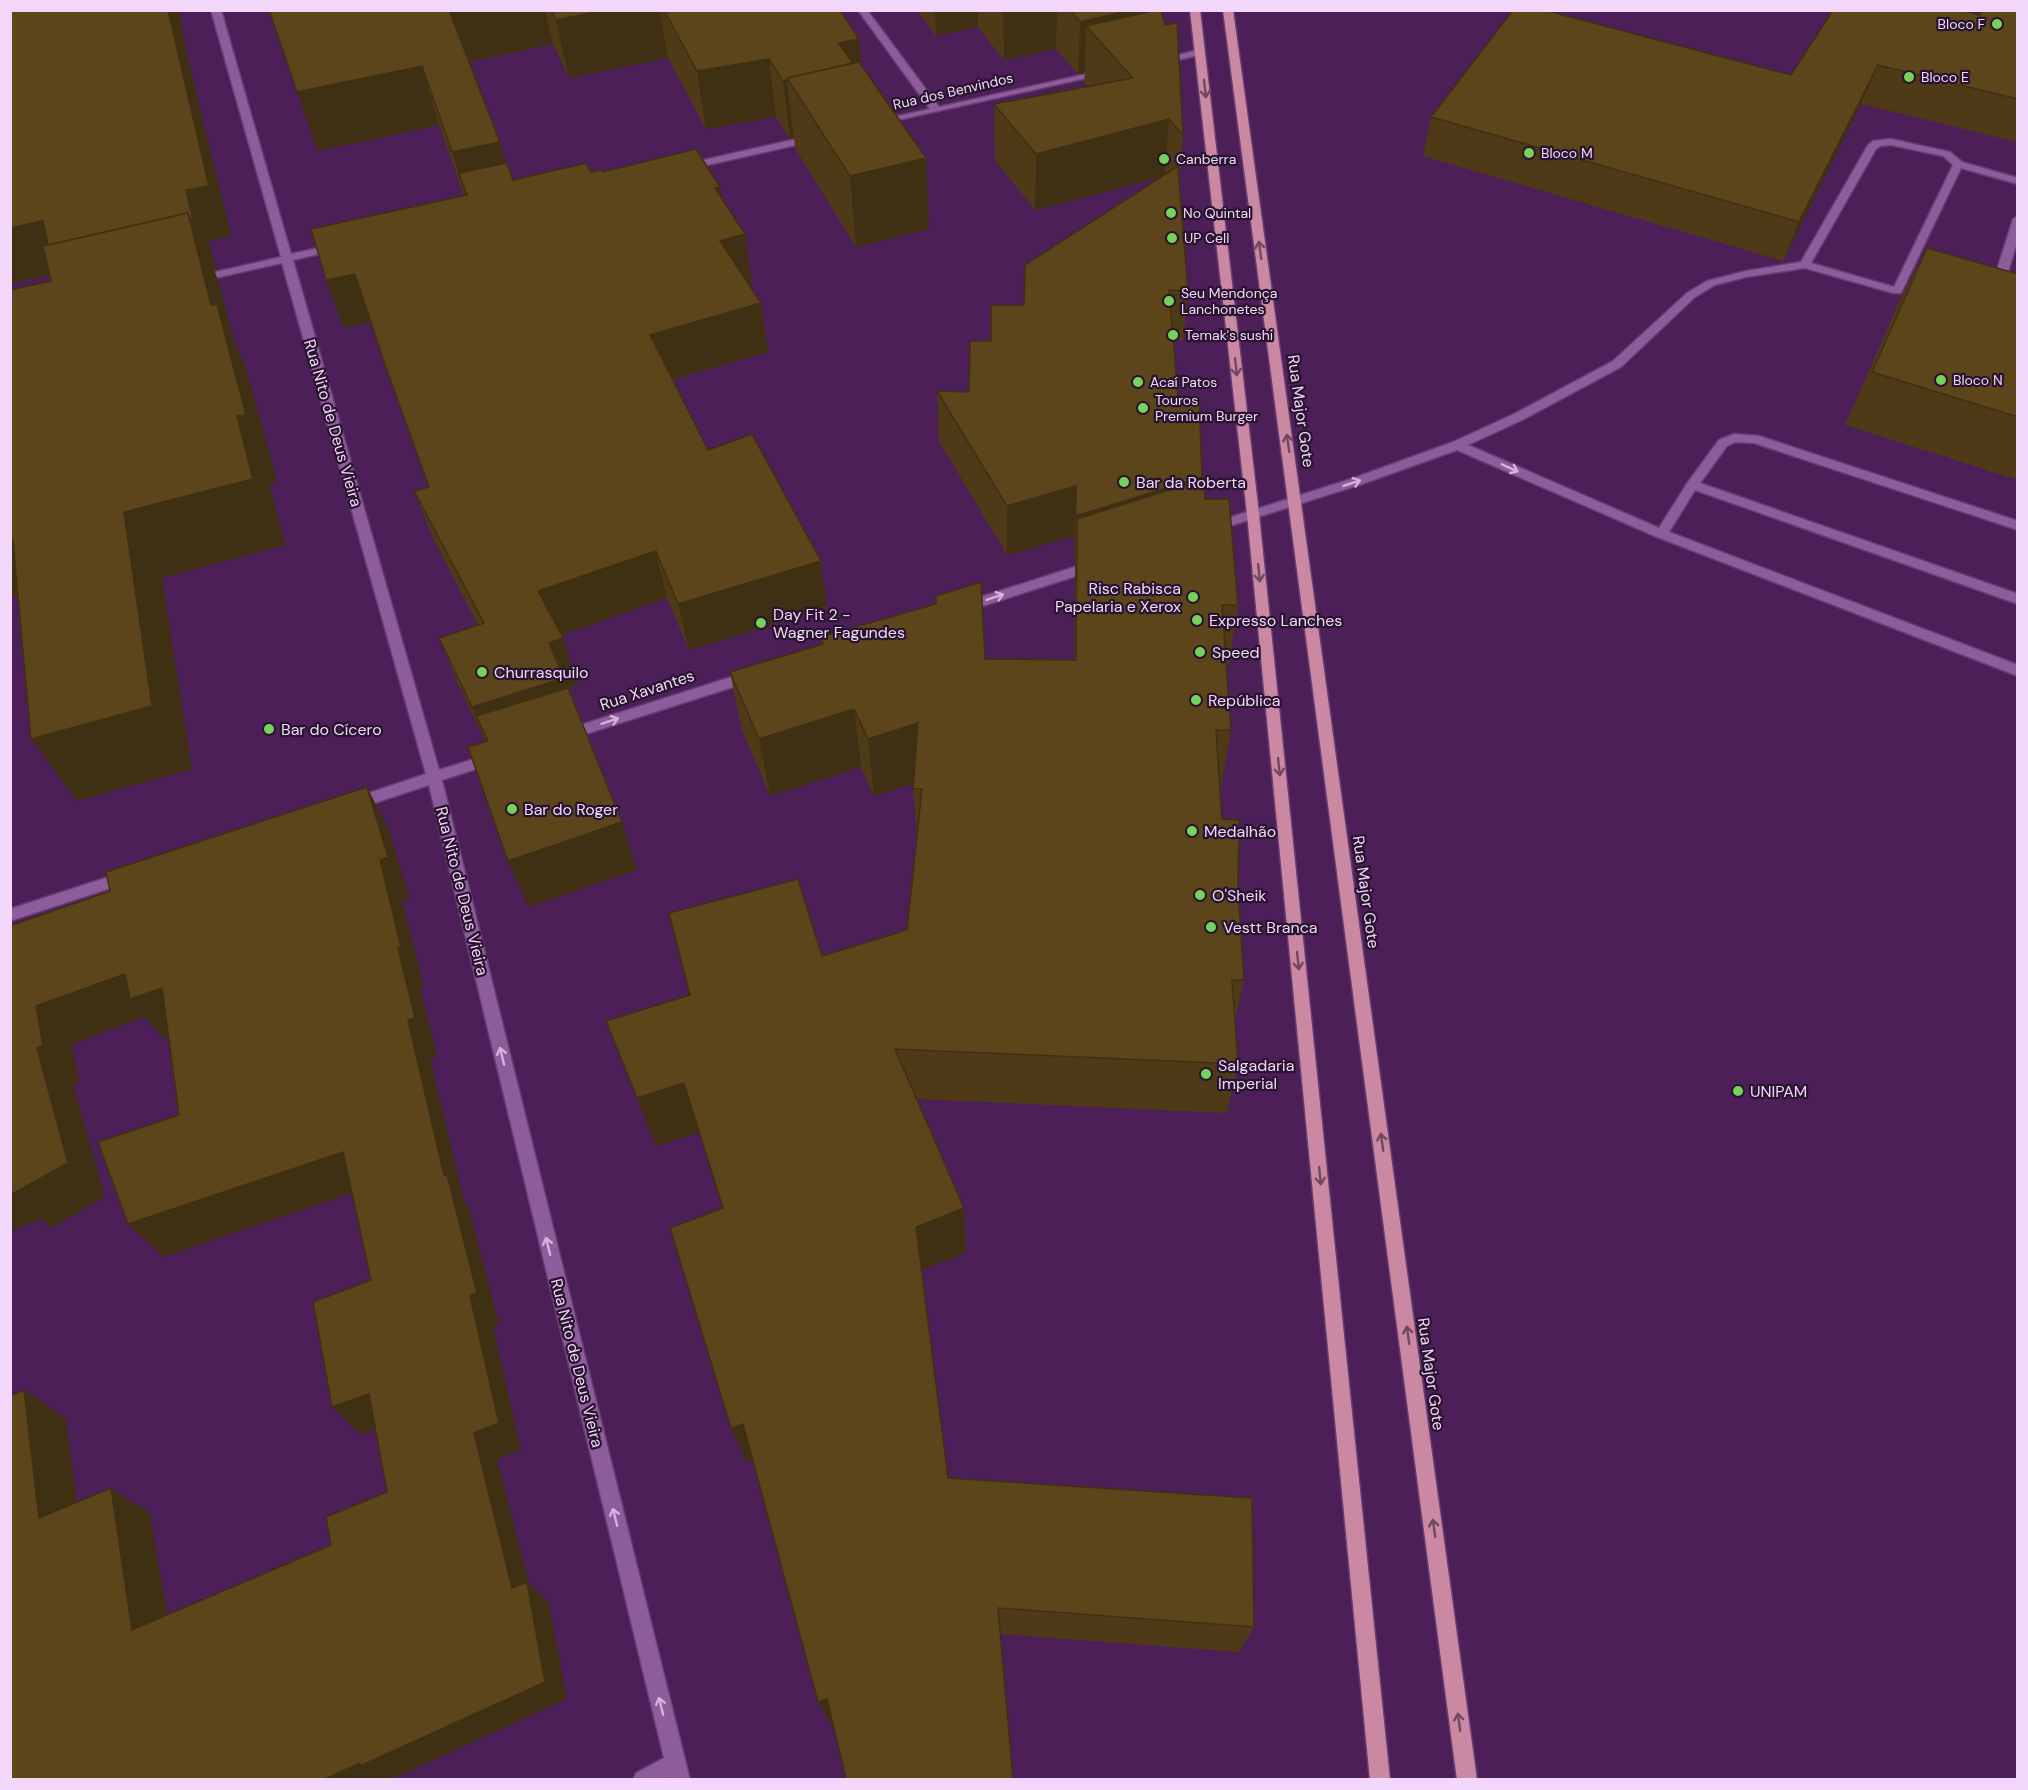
<svg xmlns="http://www.w3.org/2000/svg" width="2028" height="1790" font-family="'DM Sans',sans-serif">
<rect width="100%" height="100%" fill="#4d1f59"/>
<g fill="none" stroke-linecap="round" stroke-linejoin="round">
<defs>
<path id="minor" d="M 211,10 L 221,10 L 291,254 L 337,244 L 342,247 L 341,249 L 293,260 L 439,770 L 493,753 L 500,758 L 498,762 L 442,780 L 690,1780 L 670,1780 L 669,1777 L 665,1780 L 633,1780 L 636,1773 L 664,1758 L 429,785 L 353,810 L 348,808 L 346,804 L 348,800 L 426,774 L 282,263 L 197,282 L 191,279 L 193,277 L 281,257 Z
M 858,10 L 867,10 L 939,107 L 1104,70 L 1109,73 L 875,125 L 875,121 L 930,109 Z
M 1201,49 L 1204,50 L 1204,54 L 1160,64 L 1155,61 Z
M 814,135 L 819,138 L 818,140 L 686,170 L 681,167 L 686,164 Z
M 1891,139 L 1950,152 L 1962,162 L 2018,178 L 2018,184 L 1961,168 L 1901,293 L 1893,293 L 1805,268 L 1746,277 L 1715,285 L 1695,297 L 1621,367 L 1522,420 L 1468,445 L 1659,528 L 1688,482 L 1719,440 L 1734,434 L 1759,436 L 2018,521 L 2018,530 L 1754,443 L 1736,442 L 1727,446 L 1700,483 L 2018,594 L 2018,604 L 1695,490 L 1669,532 L 2018,665 L 2018,676 L 1657,537 L 1457,450 L 1362,484 L 1217,530 L 1213,531 L 1207,527 L 1209,524 L 1354,478 L 1453,442 L 1514,414 L 1613,361 L 1687,293 L 1707,281 L 1746,271 L 1801,262 L 1868,145 L 1873,141 ZM 1891,145 L 1943,156 L 1953,165 L 1894,287 L 1811,263 L 1876,149 L 1880,146 Z
M 2018,216 L 2018,239 L 2003,289 L 1997,292 L 1993,291 L 1991,289 L 2013,219 Z
M 1093,561 L 1099,566 L 1098,569 L 964,612 L 957,607 L 959,604 Z
M 750,671 L 757,676 L 755,680 L 567,740 L 560,735 L 562,731 Z
M 127,871 L 132,873 L 134,877 L 132,881 L 10,921 L 10,909 Z"/>
<path id="major" d="M 1190,10 L 1200,10 L 1259,514 L 1390,1780 L 1370,1780 L 1247,514 Z
M 1223,10 L 1233,10 L 1477,1780 L 1457,1780 Z"/>
</defs>
<use href="#minor" stroke="#683d72" stroke-width="3"/>
<use href="#major" stroke="#683d72" stroke-width="3"/>
<use href="#minor" fill="#8d5c9b" fill-rule="evenodd"/>
<use href="#major" fill="#cb88a2" fill-rule="evenodd"/>
</g>
<path fill="#4f3a17" d="M 264,10 L 840,10 L 859,39 L 861,65 L 926,158 L 929,229 L 856,247 L 795,148 L 794,138 L 790,139 L 776,117 L 706,129 L 668,58 L 569,78 L 553,44 L 469,62 L 506,163 L 513,180 L 591,172 L 603,172 L 722,200 L 752,283 L 748,284 L 761,303 L 768,352 L 672,380 L 708,450 L 821,561 L 827,608 L 689,650 L 667,598 L 561,635 L 578,684 L 568,688 L 637,870 L 528,907 L 485,741 L 458,684 L 439,638 L 478,625 L 433,538 L 414,491 L 429,487 L 371,322 L 344,328 L 326,280 L 464,195 L 439,125 L 318,151 L 297,92 L 270,13 L 265,13 Z
M 917,10 L 1161,10 L 1183,135 L 1179,181 L 1188,291 L 1183,341 L 1173,341 L 1178,396 L 1202,480 L 1205,499 L 1238,605 L 1229,665 L 1226,665 L 1231,730 L 1221,787 L 1220,787 L 1222,819 L 1238,889 L 1244,980 L 1235,1021 L 1238,1064 L 1227,1113 L 917,1099 L 964,1208 L 966,1253 L 921,1270 L 948,1478 L 1254,1627 L 1239,1652 L 1000,1634 L 830,1723 L 753,1461 L 747,1463 L 731,1428 L 723,1208 L 700,1132 L 656,1146 L 606,1021 L 907,930 L 917,839 L 913,789 L 913,783 L 874,796 L 861,767 L 770,796 L 742,730 L 730,672 L 821,645 L 820,637 L 985,659 L 1074,660 L 1075,565 L 1074,536 L 1007,555 L 939,441 L 937,391 L 969,392 L 991,341 L 1024,305 L 1161,177 L 1035,210 L 995,160 L 994,104 L 1088,87 L 1084,82 L 1085,73 L 1078,74 L 1056,49 L 1004,60 L 978,27 L 936,36 Z
M 2018,10 L 2018,142 L 1861,104 L 1783,261 L 1423,156 L 1431,117 L 1791,75 L 1980,15 Z
M 1927,248 L 2018,274 L 2018,480 L 1845,425 L 1900,300 Z"/>
<path fill="#403013" d="M 168,10 L 179,10 L 187,54 L 231,236 L 208,241 L 216,269 L 214,269 L 218,280 L 234,341 L 247,371 L 277,481 L 269,483 L 285,545 L 162,578 L 192,769 L 77,801 L 31,739 L 61,273 L 10,284 L 10,228 L 186,190 Z
M 264,10 L 269,10 L 270,13 L 265,13 Z
M 448,10 L 545,10 L 553,44 L 463,63 Z
M 606,10 L 660,10 L 668,58 L 569,78 L 556,20 Z
M 935,10 L 978,10 L 978,27 L 936,36 Z
M 1003,10 L 1057,10 L 1056,49 L 1004,60 Z
M 1131,10 L 1158,10 L 1086,26 L 1085,73 L 1078,74 L 1080,22 Z
M 859,39 L 863,97 L 838,43 Z
M 769,59 L 776,117 L 706,129 L 697,71 Z
M 1878,65 L 1861,104 L 1783,261 L 1799,222 Z
M 422,66 L 439,125 L 318,151 L 297,92 Z
M 787,80 L 794,138 L 790,139 L 783,81 Z
M 1169,119 L 1165,176 L 1035,210 L 1036,154 Z
M 500,142 L 516,200 L 467,195 L 459,173 L 470,211 L 452,152 Z
M 926,158 L 929,229 L 856,247 L 850,176 Z
M 720,187 L 728,235 L 715,188 Z
M 745,234 L 752,283 L 728,289 L 720,241 Z
M 355,274 L 373,322 L 344,328 L 326,280 Z
M 761,303 L 768,352 L 660,383 L 650,335 Z
M 1202,477 L 1197,526 L 1077,519 L 1074,565 L 1076,516 Z
M 1076,486 L 1074,536 L 1007,555 L 1007,506 Z
M 13,541 L 27,594 L 10,598 L 10,542 Z
M 656,551 L 667,598 L 553,638 L 538,591 Z
M 821,561 L 827,608 L 689,650 L 678,604 Z
M 563,638 L 578,684 L 476,716 L 491,752 L 490,752 L 472,707 L 549,643 Z
M 854,709 L 861,767 L 770,796 L 759,739 Z
M 918,723 L 922,781 L 874,796 L 868,739 Z
M 367,787 L 389,830 L 410,899 L 402,901 L 424,987 L 420,988 L 437,1056 L 430,1059 L 464,1201 L 469,1208 L 499,1324 L 493,1327 L 521,1450 L 497,1459 L 529,1584 L 549,1603 L 567,1699 L 392,1779 L 389,1778 L 386,1779 L 325,1779 L 512,1588 L 474,1433 L 444,1175 L 408,1020 L 398,948 L 380,860 Z
M 622,822 L 637,870 L 528,907 L 508,861 Z
M 125,974 L 162,988 L 193,1027 L 163,1038 L 145,1017 L 72,1044 L 79,1083 L 73,1085 L 105,1197 L 51,1228 L 41,1219 L 10,1232 L 10,1184 L 37,1048 L 36,1006 Z
M 684,1083 L 701,1132 L 656,1146 L 637,1098 Z
M 343,1152 L 369,1187 L 164,1257 L 128,1224 Z
M 964,1208 L 966,1253 L 921,1270 L 916,1227 Z
M 24,1390 L 66,1418 L 82,1541 L 39,1518 Z
M 369,1394 L 397,1422 L 361,1435 L 332,1407 Z
M 743,1424 L 758,1459 L 747,1463 L 731,1428 Z
M 111,1488 L 150,1513 L 173,1649 L 132,1630 Z
M 827,1699 L 839,1721 L 830,1723 L 818,1702 Z"/>
<path fill="#5c441b" stroke="#403013" stroke-width="1.5" d="M 10,10 L 168,10 L 209,186 L 186,190 L 193,219 L 191,219 L 188,213 L 48,245 L 43,221 L 10,228 Z
M 269,10 L 449,10 L 500,142 L 452,152 L 422,66 L 297,92 Z
M 551,10 L 606,10 L 556,20 Z
M 664,10 L 840,10 L 859,39 L 838,43 L 853,63 L 787,78 L 787,80 L 783,81 L 769,59 L 697,71 Z
M 1070,10 L 1131,10 L 1080,22 Z
M 1157,10 L 1161,10 L 1165,25 L 1177,23 L 1183,135 L 1169,119 L 1036,154 L 994,104 L 1133,78 L 1086,26 Z
M 1513,10 L 1544,10 L 1791,75 L 1833,10 L 1960,10 L 1980,15 L 1982,10 L 2018,10 L 2018,99 L 1878,65 L 1799,222 L 1431,117 Z
M 859,62 L 926,158 L 850,176 L 787,78 Z
M 696,149 L 720,187 L 715,188 L 745,234 L 720,241 L 761,303 L 650,335 L 708,450 L 752,434 L 821,561 L 678,604 L 656,551 L 538,591 L 563,638 L 549,643 L 564,678 L 472,707 L 439,638 L 484,623 L 414,491 L 429,487 L 384,362 L 355,274 L 326,280 L 311,229 L 467,195 L 459,173 L 507,163 L 513,180 L 586,163 L 591,172 L 602,170 L 603,172 Z
M 1178,166 L 1188,291 L 1169,290 L 1178,396 L 1199,397 L 1202,477 L 1076,516 L 1076,486 L 1007,506 L 937,391 L 969,392 L 970,341 L 991,341 L 991,305 L 1024,305 L 1025,265 Z
M 188,213 L 211,305 L 217,304 L 246,415 L 237,416 L 253,479 L 124,512 L 152,706 L 31,739 L 13,541 L 10,542 L 10,290 L 51,281 L 43,246 Z
M 1927,248 L 2018,274 L 2018,417 L 1872,372 Z
M 1204,479 L 1205,499 L 1229,499 L 1238,605 L 1222,605 L 1231,730 L 1216,730 L 1222,819 L 1239,820 L 1238,889 L 1244,980 L 1232,980 L 1238,1064 L 895,1049 L 964,1208 L 916,1227 L 948,1478 L 1252,1498 L 1254,1627 L 998,1608 L 1013,1779 L 846,1779 L 827,1699 L 818,1702 L 743,1424 L 731,1428 L 670,1228 L 723,1208 L 684,1083 L 637,1098 L 606,1021 L 690,995 L 669,913 L 798,879 L 822,956 L 907,930 L 922,789 L 913,789 L 918,723 L 868,739 L 854,709 L 759,739 L 730,672 L 823,644 L 820,637 L 936,604 L 936,596 L 981,582 L 985,659 L 1076,660 L 1077,519 Z
M 568,688 L 622,822 L 508,861 L 468,747 L 488,741 L 476,716 Z
M 367,787 L 388,857 L 380,860 L 401,947 L 398,948 L 415,1018 L 408,1020 L 444,1175 L 447,1174 L 477,1293 L 470,1296 L 499,1423 L 474,1433 L 512,1588 L 527,1582 L 545,1682 L 360,1766 L 360,1763 L 325,1779 L 10,1779 L 10,1396 L 24,1390 L 39,1518 L 111,1488 L 132,1630 L 331,1545 L 326,1517 L 387,1492 L 369,1394 L 332,1407 L 313,1302 L 371,1280 L 343,1152 L 128,1224 L 98,1142 L 179,1115 L 162,988 L 130,999 L 125,974 L 36,1006 L 43,1045 L 37,1048 L 68,1163 L 12,1194 L 10,1190 L 10,926 L 110,891 L 106,872 Z"/>
<defs><path id="oneway-shaft" d="M-6 0H5M1.5-3L5.5 0L1.5 3" fill="none" stroke-width="1.6" stroke-linecap="round" stroke-linejoin="round" transform="scale(1.5)"/></defs>
<g stroke="#714862">
<use href="#oneway-shaft" transform="translate(1205 89) rotate(84)"/>
<use href="#oneway-shaft" transform="translate(1260 250) rotate(-98)"/>
<use href="#oneway-shaft" transform="translate(1236 367) rotate(84)"/>
<use href="#oneway-shaft" transform="translate(1288 443) rotate(-98)"/>
<use href="#oneway-shaft" transform="translate(1259 573) rotate(84)"/>
<use href="#oneway-shaft" transform="translate(1279 767) rotate(84)"/>
<use href="#oneway-shaft" transform="translate(1298 961) rotate(84)"/>
<use href="#oneway-shaft" transform="translate(1382 1142) rotate(-98)"/>
<use href="#oneway-shaft" transform="translate(1320 1176) rotate(84)"/>
<use href="#oneway-shaft" transform="translate(1408 1335) rotate(-98)"/>
<use href="#oneway-shaft" transform="translate(1434 1528) rotate(-98)"/>
<use href="#oneway-shaft" transform="translate(1459 1722) rotate(-98)"/>
</g>
<g stroke="#d4b2de">
<use href="#oneway-shaft" transform="translate(1510 468) rotate(24)"/>
<use href="#oneway-shaft" transform="translate(1352 483) rotate(-18)"/>
<use href="#oneway-shaft" transform="translate(995 597) rotate(-18)"/>
<use href="#oneway-shaft" transform="translate(610 721) rotate(-18)"/>
<use href="#oneway-shaft" transform="translate(502 1056) rotate(-104)"/>
<use href="#oneway-shaft" transform="translate(548 1246) rotate(-104)"/>
<use href="#oneway-shaft" transform="translate(615 1517) rotate(-104)"/>
<use href="#oneway-shaft" transform="translate(661 1706) rotate(-104)"/>
</g>
<g fill="#76d25a" stroke="#28142e" stroke-width="2">
<circle cx="1997" cy="24" r="6"/>
<circle cx="1909" cy="77" r="6"/>
<circle cx="1529" cy="153" r="6"/>
<circle cx="1164" cy="159" r="6"/>
<circle cx="1171" cy="213" r="6"/>
<circle cx="1172" cy="238" r="6"/>
<circle cx="1169" cy="301" r="6"/>
<circle cx="1173" cy="335" r="6"/>
<circle cx="1941" cy="380" r="6"/>
<circle cx="1138" cy="382" r="6"/>
<circle cx="1143" cy="408" r="6"/>
<circle cx="1124" cy="482" r="6"/>
<circle cx="1193" cy="597" r="6"/>
<circle cx="1197" cy="620" r="6"/>
<circle cx="761" cy="623" r="6"/>
<circle cx="1200" cy="652" r="6"/>
<circle cx="482" cy="672" r="6"/>
<circle cx="1196" cy="700" r="6"/>
<circle cx="269" cy="729" r="6"/>
<circle cx="512" cy="809" r="6"/>
<circle cx="1192" cy="831" r="6"/>
<circle cx="1200" cy="895" r="6"/>
<circle cx="1211" cy="927" r="6"/>
<circle cx="1206" cy="1074" r="6"/>
<circle cx="1738" cy="1091" r="6"/>
</g>
<g text-anchor="middle" dominant-baseline="central" stroke-width="4.5" stroke-linejoin="round" paint-order="stroke">
<g font-size="14" fill="#f2d7fa" stroke="#28142e" text-anchor="start">
<text x="1985" y="24" text-anchor="end">Bloco F</text>
<text x="1921" y="77">Bloco E</text>
<text x="1541" y="153">Bloco M</text>
<text x="1176" y="159">Canberra</text>
<text x="1183" y="213">No Quintal</text>
<text x="1184" y="238">UP Cell</text>
<text x="1181" y="293">Seu Mendonça<tspan x="1181" dy="16">Lanchonetes</tspan></text>
<text x="1185" y="335">Temak's sushi</text>
<text x="1953" y="380">Bloco N</text>
<text x="1150" y="382">Acaí Patos</text>
<text x="1155" y="400">Touros<tspan x="1155" dy="16">Premium Burger</tspan></text>
</g>
<g font-size="14" fill="#f2d7fa" stroke="#28142e">
<text transform="translate(953 91) rotate(-13)">Rua dos Benvindos</text>
</g>
<g font-size="16" fill="#f2d7fa" stroke="#28142e">
<text transform="translate(1301 411) rotate(82)">Rua Major Gote</text>
<text transform="translate(333 423) rotate(74)">Rua Nito de Deus Vieira</text>
<text transform="translate(647 690) rotate(-18)">Rua Xavantes</text>
<text transform="translate(462 891) rotate(76)">Rua Nito de Deus Vieira</text>
<text transform="translate(1366 892) rotate(82)">Rua Major Gote</text>
<text transform="translate(577 1363) rotate(76)">Rua Nito de Deus Vieira</text>
<text transform="translate(1431 1374) rotate(82)">Rua Major Gote</text>
</g>
<g font-size="16" fill="#f2d7fa" stroke="#28142e" text-anchor="start">
<text x="1136" y="482">Bar da Roberta</text>
<text x="1181" y="588" text-anchor="end">Risc Rabisca<tspan x="1181" dy="18">Papelaria e Xerox</tspan></text>
<text x="773" y="614">Day Fit 2 -<tspan x="773" dy="18">Wagner Fagundes</tspan></text>
<text x="1209" y="620">Expresso Lanches</text>
<text x="1212" y="652">Speed</text>
<text x="494" y="672">Churrasquilo</text>
<text x="1208" y="700">República</text>
<text x="281" y="729">Bar do Cícero</text>
<text x="524" y="809">Bar do Roger</text>
<text x="1204" y="831">Medalhão</text>
<text x="1212" y="895">O'Sheik</text>
<text x="1223" y="927">Vestt Branca</text>
<text x="1218" y="1065">Salgadaria<tspan x="1218" dy="18">Imperial</tspan></text>
<text x="1750" y="1091">UNIPAM</text>
</g>
</g>
<rect width="2028" height="1790" fill="none" stroke="#f2d7fa" stroke-width="24"/>
</svg>
